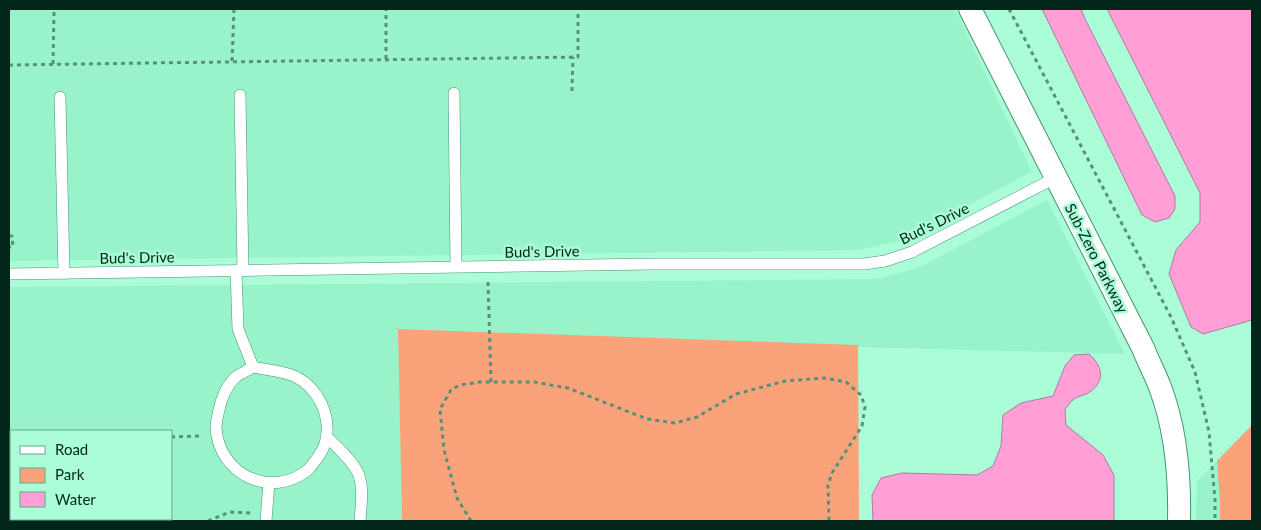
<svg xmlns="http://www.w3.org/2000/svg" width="1261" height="530" font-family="Lato,sans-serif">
<rect width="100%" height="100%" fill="#abfdd8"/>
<path fill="#98f3cb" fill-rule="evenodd" d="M 9,9 L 955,9 L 1032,172 L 899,241 L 858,250 L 9,261 Z
M 1047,200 L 1125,354 L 860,347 L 399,329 L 402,521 L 9,521 L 9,287 L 876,279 L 918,268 ZM 11,431 L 171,431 L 171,519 L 11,519 Z
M 1252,425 L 1252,521 L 1196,521 L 1197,481 Z"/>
<path fill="#faa27a" d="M 398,329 L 858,345 L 859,521 L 402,521 Z
M 1252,425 L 1252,521 L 1220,521 L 1220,502 L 1217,461 Z"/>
<path fill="#ff9fd6" stroke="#b37b9d" d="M 1042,9 L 1081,9 L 1085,19 L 1175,196 L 1175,209 L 1169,218 L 1155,222 L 1142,215 Z
M 1107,9 L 1252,9 L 1252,320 L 1203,334 L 1191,327 L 1169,274 L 1176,250 L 1200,222 L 1200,193 Z
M 1089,354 C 1103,366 1106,382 1088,393 C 1083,396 1077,396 1073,400 C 1070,402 1068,406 1065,409 L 1066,425 L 1103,455 L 1114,475 L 1114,521 L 873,521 L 872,495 L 881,478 L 902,473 L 977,475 L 993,466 L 1001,446 L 1003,415 L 1021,403 L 1053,396 L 1065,366 L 1074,355 Z"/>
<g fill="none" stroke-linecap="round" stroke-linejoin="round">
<defs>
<path id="service" d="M 454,93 L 456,267
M 240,95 L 243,270
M 60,97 L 64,274
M 236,270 L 238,329 L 253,367
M 9,274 L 652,264 L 864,264 L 885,261 L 912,252 L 1055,178
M 253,367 C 266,370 282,371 294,376 C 323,389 338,430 318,457 C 315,461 312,465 309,469 C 272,500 219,475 216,428 C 216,420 219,410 221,402 C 224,393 229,382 237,376 C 242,373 248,370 253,367 Z
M 326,436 C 337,447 351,459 358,473 C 364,487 361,506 360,521
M 266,521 L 269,482"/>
<path id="minor" d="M 970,9 L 1143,348 C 1148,361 1155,374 1160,387 C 1176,429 1180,476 1179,521"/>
</defs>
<use href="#service" stroke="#439474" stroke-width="12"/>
<use href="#minor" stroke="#439474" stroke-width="24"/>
<path stroke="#569178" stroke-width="3" stroke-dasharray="4 4" stroke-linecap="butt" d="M 1009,9 L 1171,317 L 1195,372 L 1209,432 L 1215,500 L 1215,521
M 386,59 L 386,9
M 232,61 L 234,9
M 53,64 L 54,11
M 9,65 L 578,57 L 578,9
M 572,91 L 573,57
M 9,236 L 12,236 L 13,247 L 9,247
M 488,282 L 491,382
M 171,437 L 202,436
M 102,519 L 102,521
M 208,521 L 230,512 L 251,513
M 471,521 L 457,498 L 444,450 L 440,409 L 451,390 L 460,385 L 480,382 L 534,382 L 568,388 L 647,419 L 675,423 L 697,417 L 736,394 L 785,381 L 824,378 L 846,382 L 861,395 L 865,407 L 862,426 L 832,473 L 828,485 L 829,521"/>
<use href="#service" stroke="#fff" stroke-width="11"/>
<use href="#minor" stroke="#fff" stroke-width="22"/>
</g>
<g text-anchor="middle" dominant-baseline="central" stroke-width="5" stroke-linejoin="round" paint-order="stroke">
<g font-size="15" fill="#022619" stroke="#abfdd8">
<text transform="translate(934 223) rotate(-26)">Bud's Drive</text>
<text transform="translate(542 251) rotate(-1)">Bud's Drive</text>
<text transform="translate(137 257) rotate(-1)">Bud's Drive</text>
<text transform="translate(1097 258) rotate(63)">Sub-Zero Parkway</text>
</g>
</g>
<rect width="1261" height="530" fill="none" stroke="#022619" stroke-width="20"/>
<rect x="10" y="430" width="162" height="90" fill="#abfdd8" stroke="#67a78c"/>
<rect x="20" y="446" width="25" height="8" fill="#ffffff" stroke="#67a78c"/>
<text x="55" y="455" font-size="15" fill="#022619">Road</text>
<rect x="20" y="468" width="25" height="15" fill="#faa27a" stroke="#67a78c"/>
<text x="55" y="480" font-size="15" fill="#022619">Park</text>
<rect x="20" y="492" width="25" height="15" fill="#ff9fd6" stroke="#67a78c"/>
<text x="55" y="505" font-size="15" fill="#022619">Water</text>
</svg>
